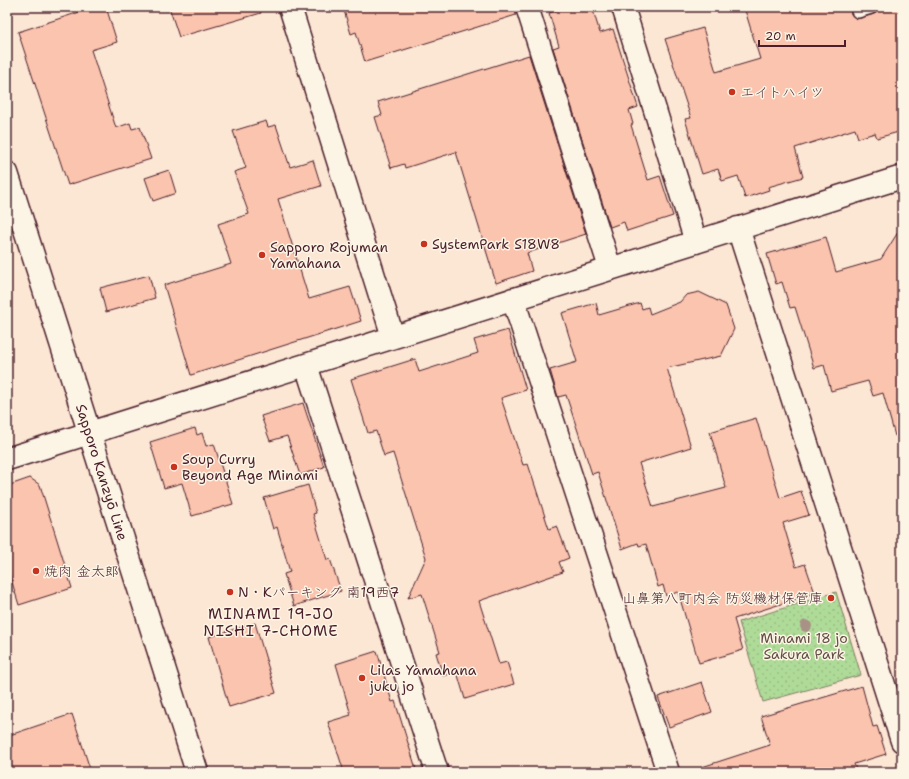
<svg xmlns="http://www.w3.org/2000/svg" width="909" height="779" font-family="'Shantell Sans','Klee One',sans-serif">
<defs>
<pattern id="grass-dots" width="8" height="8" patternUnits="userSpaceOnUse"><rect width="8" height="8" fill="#afdb98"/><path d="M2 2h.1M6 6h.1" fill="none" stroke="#98bc83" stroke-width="1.8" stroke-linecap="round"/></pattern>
</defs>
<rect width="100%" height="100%" fill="#fce6d4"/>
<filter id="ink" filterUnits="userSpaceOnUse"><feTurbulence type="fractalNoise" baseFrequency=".025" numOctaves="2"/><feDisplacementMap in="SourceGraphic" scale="8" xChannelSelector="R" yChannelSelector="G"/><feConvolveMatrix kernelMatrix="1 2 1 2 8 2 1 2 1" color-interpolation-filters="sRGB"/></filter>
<g filter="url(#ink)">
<path fill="url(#grass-dots)" stroke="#7c7d62" d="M 836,592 L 861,675 L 763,702 L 739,622 Z"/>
<path fill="#fbc4ae" stroke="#4a1f2b" d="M 95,7 L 106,7 L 117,42 L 91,50 L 116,128 L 130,123 L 132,129 L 140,127 L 151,159 L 68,185 L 18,32 Z
M 169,7 L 260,7 L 261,13 L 179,37 Z
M 343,7 L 515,7 L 516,15 L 365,62 L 356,32 L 351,34 Z
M 569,7 L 592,7 L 600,33 L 613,29 L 638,107 L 629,110 L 633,124 L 631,125 L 648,180 L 660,176 L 673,216 L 627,231 L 624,222 L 610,227 L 553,48 L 559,46 L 549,13 Z
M 744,7 L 851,7 L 851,14 L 857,19 L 874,14 L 877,12 L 879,7 L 902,7 L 902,131 L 877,138 L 875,133 L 858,138 L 855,129 L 795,148 L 803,177 L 768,187 L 769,190 L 745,198 L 738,176 L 722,181 L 718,169 L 702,174 L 685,119 L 691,118 L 665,39 L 703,28 L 716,72 L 760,59 Z
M 529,55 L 586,234 L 527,253 L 532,271 L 496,283 L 456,152 L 405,168 L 404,164 L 391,168 L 375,117 L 382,115 L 378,102 Z
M 266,121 L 268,127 L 276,125 L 290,167 L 313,160 L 321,186 L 278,199 L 309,299 L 350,287 L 361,321 L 191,375 L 164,285 L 231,264 L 218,224 L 249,214 L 234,172 L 246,168 L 233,131 Z
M 169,170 L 176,193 L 153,201 L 145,178 Z
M 902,226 L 902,436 L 895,436 L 883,393 L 873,396 L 868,381 L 831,391 L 824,365 L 814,368 L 795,307 L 790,308 L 782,282 L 776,284 L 767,254 L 826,237 L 836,272 L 881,259 Z
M 149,275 L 155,298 L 106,312 L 100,288 Z
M 699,292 L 726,305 L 734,329 L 721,356 L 667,368 L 691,447 L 639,463 L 653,507 L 726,488 L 710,432 L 756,418 L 780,498 L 801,491 L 809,515 L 783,523 L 796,567 L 805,564 L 815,593 L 734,619 L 743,650 L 699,663 L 678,592 L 666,596 L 663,585 L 658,587 L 646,544 L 639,546 L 638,543 L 622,549 L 598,472 L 592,474 L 566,395 L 558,397 L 550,370 L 577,362 L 562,313 L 596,303 L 599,315 L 640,303 L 642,309 L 648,307 L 650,314 L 680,302 L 686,295 Z
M 508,330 L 526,390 L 501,398 L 523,465 L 528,464 L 549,529 L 557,526 L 569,558 L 559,562 L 563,572 L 479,601 L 499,664 L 507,662 L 514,684 L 465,699 L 457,672 L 443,676 L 436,653 L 440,652 L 422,594 L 408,598 L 426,558 L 393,453 L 384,456 L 376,431 L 368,433 L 351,379 L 415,359 L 419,372 L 478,353 L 474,340 Z
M 303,403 L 324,467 L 300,475 L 287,436 L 270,441 L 261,416 Z
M 195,428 L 197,435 L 202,433 L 206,446 L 214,444 L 233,504 L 192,516 L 182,483 L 164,488 L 150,442 Z
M 30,478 L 40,485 L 72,588 L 19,605 L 7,566 L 7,486 Z
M 308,485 L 316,513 L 313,514 L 327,560 L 330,559 L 341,591 L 294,606 L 284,574 L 290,572 L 277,527 L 273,529 L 264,498 Z
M 255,623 L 276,693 L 229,707 L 209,637 Z
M 377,651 L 392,702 L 395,701 L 417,772 L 344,772 L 328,722 L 351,715 L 336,664 Z
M 702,682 L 712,712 L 669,727 L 658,697 Z
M 862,686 L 873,727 L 877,726 L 886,754 L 854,764 L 857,772 L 702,772 L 702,767 L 770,745 L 761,716 Z
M 72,714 L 91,772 L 12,772 L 7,757 L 7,736 Z"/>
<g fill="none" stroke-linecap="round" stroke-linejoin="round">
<defs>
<path id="service" d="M 858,11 L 871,7"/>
<path id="minor" d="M 290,7 L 393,337
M 527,7 L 610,268
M 623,7 L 696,242
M 738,228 L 902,741
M 513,299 L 668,772
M 306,365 L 437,772
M 7,459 L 902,177"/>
<g id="primary">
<path id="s1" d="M 7,173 L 197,772"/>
</g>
</defs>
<use href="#service" stroke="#4a1f2b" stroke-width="16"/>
<use href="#minor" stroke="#4a1f2b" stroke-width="25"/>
<use href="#primary" stroke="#4a1f2b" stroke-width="25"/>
<use href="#service" stroke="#fcf5e5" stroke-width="13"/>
<use href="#minor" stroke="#fcf5e5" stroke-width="22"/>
<use href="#primary" stroke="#fcf5e5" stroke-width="22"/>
</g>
<circle fill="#a89286" cx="806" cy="626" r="6"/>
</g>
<g fill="#c8321e" stroke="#fcf5e5" stroke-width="1.5">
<circle cx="732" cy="92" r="4"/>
<circle cx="424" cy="244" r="4"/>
<circle cx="262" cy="255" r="4"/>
<circle cx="174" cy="467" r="4"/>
<circle cx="36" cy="571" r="4"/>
<circle cx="230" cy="592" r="4"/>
<circle cx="831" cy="598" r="4"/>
<circle cx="362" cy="678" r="4"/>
</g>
<g text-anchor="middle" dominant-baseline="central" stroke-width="3" stroke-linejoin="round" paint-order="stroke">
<g font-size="14" fill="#4a1f2b" stroke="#fcf5e5" text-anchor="start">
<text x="740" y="92">エイトハイツ</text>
<text x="432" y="244">SystemPark S18W8</text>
<text x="270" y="247">Sapporo Rojuman<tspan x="270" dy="16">Yamahana</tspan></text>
<text x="182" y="459">Soup Curry<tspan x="182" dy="16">Beyond Age Minami</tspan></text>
<text x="44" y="571">焼肉 金太郎</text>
<text x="238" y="592">N・Kパーキング 南19西7</text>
<text x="823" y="598" text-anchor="end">山鼻第八町内会 防災機材保管庫</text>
<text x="370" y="670">Lilas Yamahana<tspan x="370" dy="16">juku jo</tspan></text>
</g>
<g font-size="14" fill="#4a1f2b" stroke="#fcf5e5">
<text stroke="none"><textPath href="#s1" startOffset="314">Sapporo Kanzyō Line</textPath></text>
</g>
<g font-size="14" fill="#634e46" stroke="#fcf5e5">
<text x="804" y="638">Minami 18 jo<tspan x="804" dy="16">Sakura Park</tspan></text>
</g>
<g font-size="15" letter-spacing="1" fill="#4a1f2b" stroke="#fcf5e5">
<text x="271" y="614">MINAMI 19-JO<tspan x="271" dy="17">NISHI 7-CHOME</tspan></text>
</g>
</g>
<rect width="909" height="779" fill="none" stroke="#fcf5e5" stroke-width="24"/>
<rect x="12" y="12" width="885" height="755" fill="none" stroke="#4a1f2b" stroke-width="1.5" filter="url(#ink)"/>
<path d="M759 40v6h86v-6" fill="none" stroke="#4a1f2b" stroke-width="2"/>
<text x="765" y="40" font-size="12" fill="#4a1f2b" stroke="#fcf5e5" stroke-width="3" paint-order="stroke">20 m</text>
</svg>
